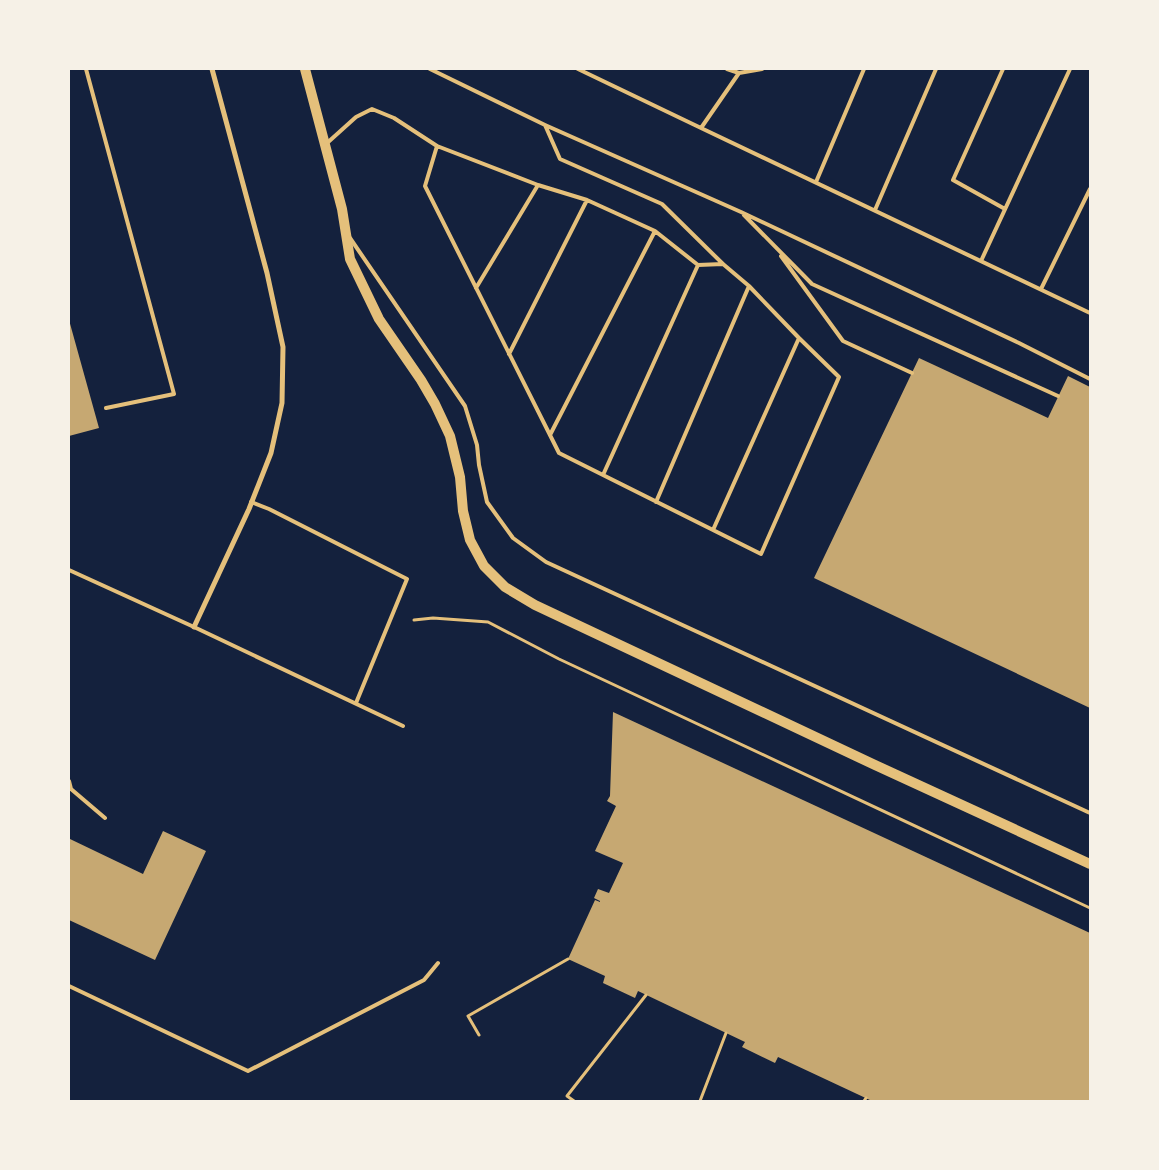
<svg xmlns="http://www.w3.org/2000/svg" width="1159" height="1170" font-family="'Public Sans',sans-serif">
<rect width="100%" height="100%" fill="#14213d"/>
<path fill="#c6a872" d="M 69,320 L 99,428 L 69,436 Z
M 919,358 L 1048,418 L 1068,376 L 1090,387 L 1090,708 L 814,578 Z
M 613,712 L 1090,933 L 1090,1101 L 872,1101 L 778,1057 L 775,1063 L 742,1047 L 745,1042 L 638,991 L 635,998 L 603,983 L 605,976 L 568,959 L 595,900 L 600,902 L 600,901 L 594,898 L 598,889 L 609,893 L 623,863 L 595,851 L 616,806 L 607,801 L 610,796 Z
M 163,831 L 206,851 L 155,960 L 69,920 L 69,843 L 70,839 L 143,874 Z"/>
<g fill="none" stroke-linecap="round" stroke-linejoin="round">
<path stroke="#e5c07b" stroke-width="3" d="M 414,620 L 433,618 L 488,622 L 559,659 L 1090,908
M 479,1035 L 468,1016 L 568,959
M 574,1101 L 567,1096 L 646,995
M 700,1101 L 726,1033
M 864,1101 L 866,1098"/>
<path stroke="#e5c07b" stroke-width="4" d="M 86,69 L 174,394 L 106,408
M 430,69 L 545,125 L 741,212 L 1019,343 L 1090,379
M 578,69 L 701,128
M 727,69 L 739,73
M 762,69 L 739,73 L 701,128 L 1090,313
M 1003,69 L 953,180 L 1005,209
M 545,125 L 560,159 L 662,204 L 723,264 L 749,286 L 799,338 L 839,377 L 761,554 L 559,453 L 425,186 L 437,146 L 538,185 L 587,200 L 655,231 L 698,265 L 723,264
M 326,144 L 356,117 L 372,109 L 394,118 L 437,146
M 816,182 L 864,69
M 875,210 L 936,69
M 744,215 L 812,284 L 1058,396
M 350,238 L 465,406 L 477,445 L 479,465 L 487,502 L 513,538 L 546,562 L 1090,813
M 781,256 L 843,341 L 912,373
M 981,261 L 1070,69
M 476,288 L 538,185
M 1041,289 L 1090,189
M 509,354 L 587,200
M 550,435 L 655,231
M 603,475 L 698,265
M 251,502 L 269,509 L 407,579 L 356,703
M 656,502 L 749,286
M 713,530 L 799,338
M 69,570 L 194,627 L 403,726
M 69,781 L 71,789 L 105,818
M 69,986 L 248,1071 L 424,980 L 438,963"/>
<path stroke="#e5c07b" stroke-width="5" d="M 194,627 L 249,509 L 271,453 L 282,403 L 283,347 L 267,273 L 212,69"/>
<path stroke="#e5c07b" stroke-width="10" d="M 305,69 L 342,209 L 350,259 L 379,319 L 421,380 L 435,404 L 450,436 L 460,477 L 463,511 L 470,540 L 484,566 L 505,587 L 535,605 L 875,765 L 1090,864"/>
</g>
<rect width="1159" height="1170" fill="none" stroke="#f6f1e7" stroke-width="140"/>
</svg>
